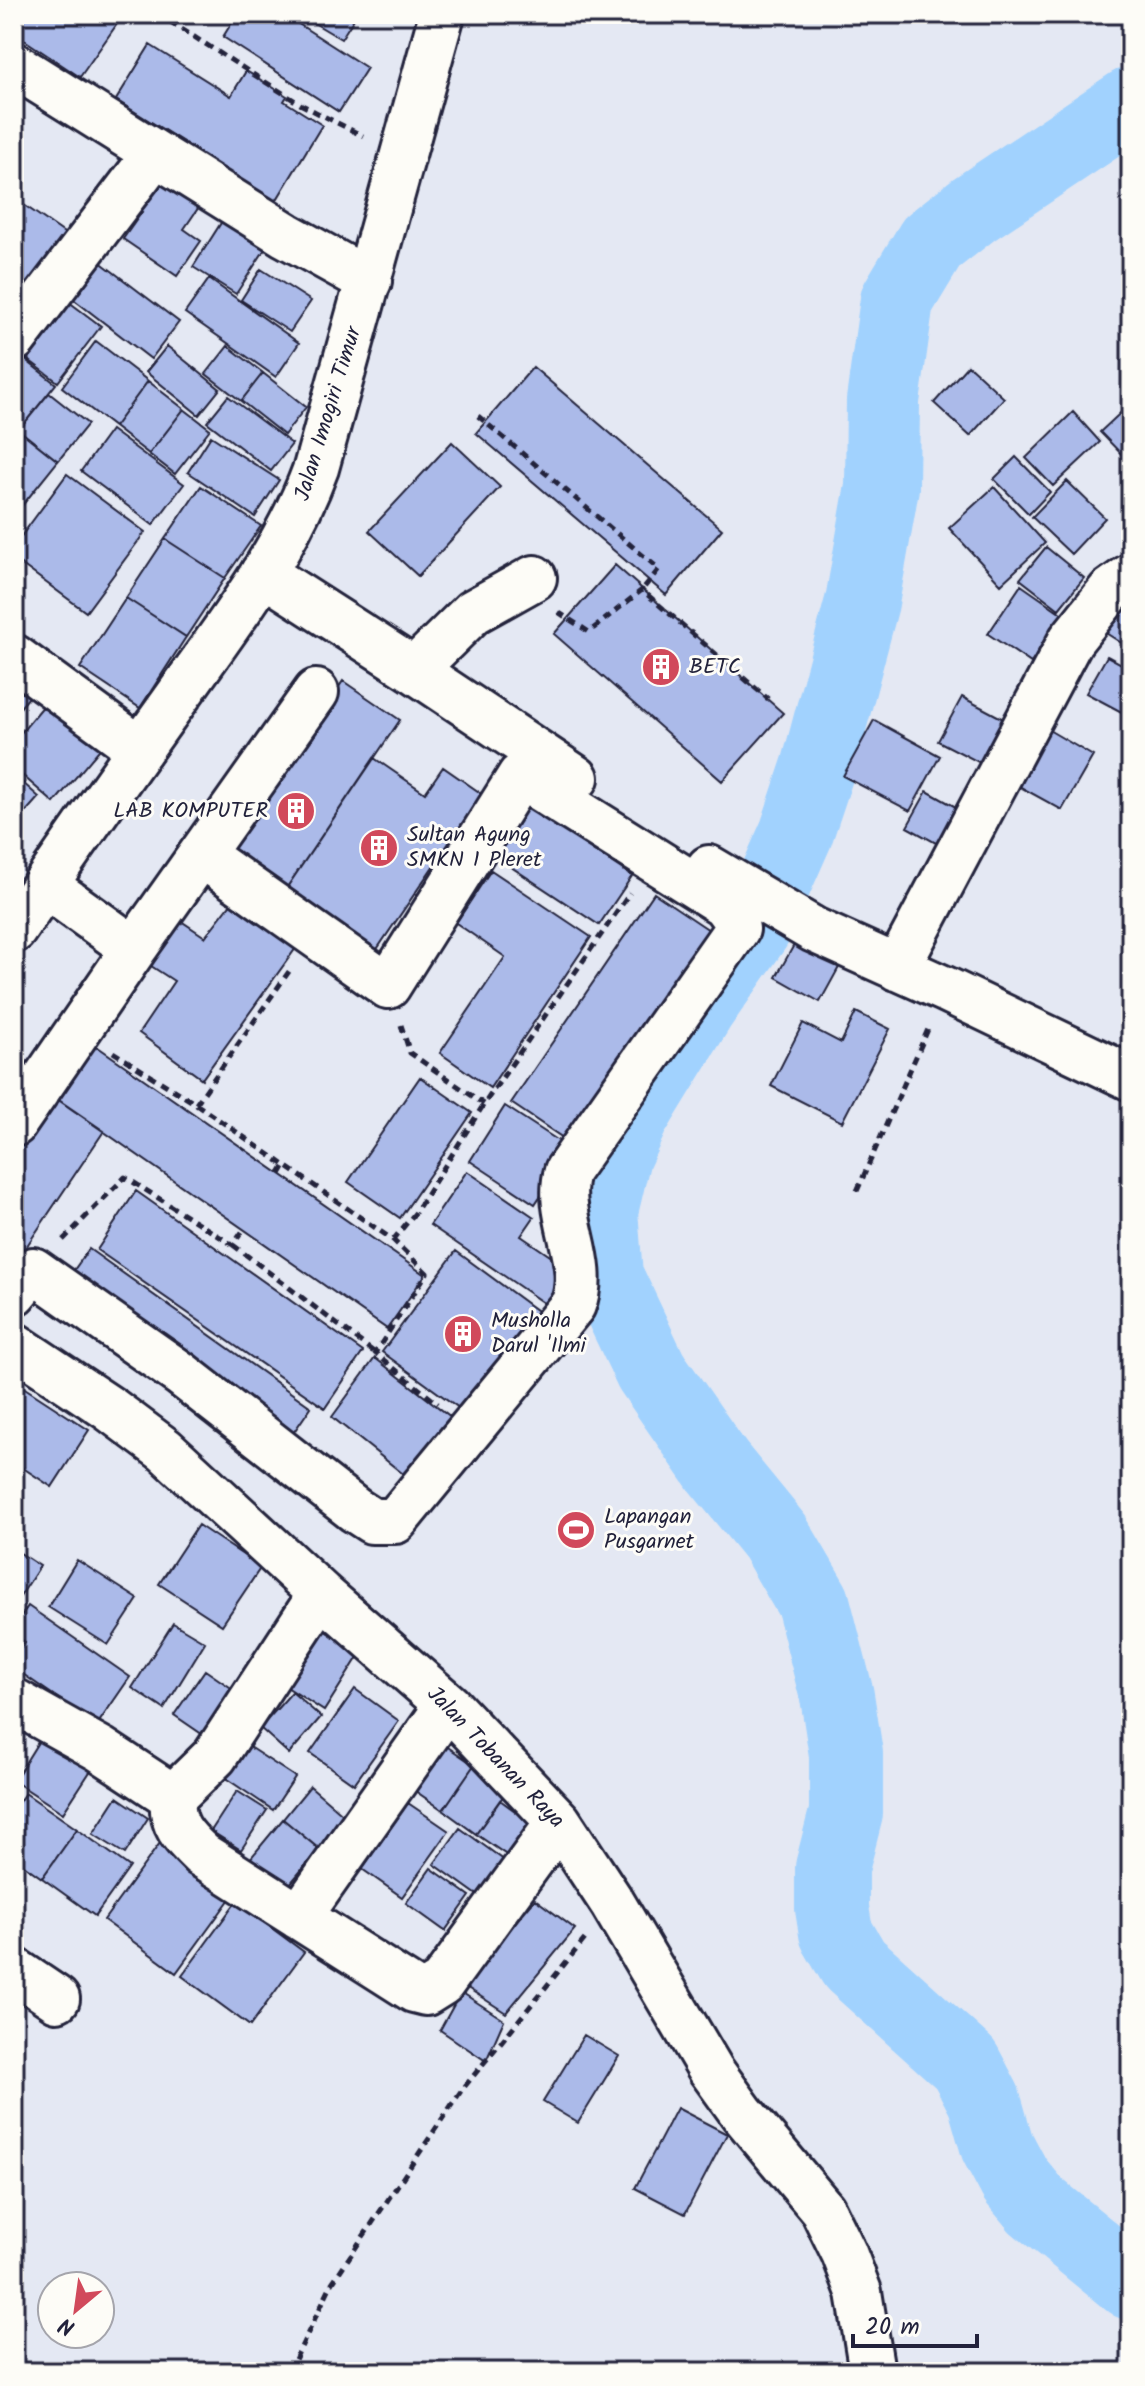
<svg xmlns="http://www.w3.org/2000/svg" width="1145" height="2386" font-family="Kalam,sans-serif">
<rect width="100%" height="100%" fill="#e4e8f3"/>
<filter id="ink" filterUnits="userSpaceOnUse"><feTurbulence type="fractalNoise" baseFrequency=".0125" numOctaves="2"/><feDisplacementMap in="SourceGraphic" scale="16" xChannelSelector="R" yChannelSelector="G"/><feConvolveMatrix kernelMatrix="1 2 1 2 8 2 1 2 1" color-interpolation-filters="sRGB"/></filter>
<g filter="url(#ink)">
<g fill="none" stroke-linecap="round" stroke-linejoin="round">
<path stroke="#a1d2fe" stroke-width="74" d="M 1131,104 L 974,209 L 932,242 L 897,300 L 883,401 L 882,487 L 862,602 L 818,768 L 796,834 L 755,927 L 700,1006 L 632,1117 L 614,1156 L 601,1211 L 606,1276 L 651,1371 L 717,1466 L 775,1537 L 813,1602 L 837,1696 L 846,1754 L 846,1813 L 832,1868 L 832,1908 L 836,1933 L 854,1964 L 965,2064 L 984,2100 L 997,2146 L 1015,2180 L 1037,2206 L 1131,2283"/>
</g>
<path fill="#abbae9" stroke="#22223b" stroke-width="2" d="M 14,14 L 102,14 L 117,24 L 80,77 L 14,33 Z
M 237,14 L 283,14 L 367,68 L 339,112 L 223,37 Z
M 299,14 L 357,14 L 341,39 Z
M 150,45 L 231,96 L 246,71 L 287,96 L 284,101 L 322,125 L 273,206 L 192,156 L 196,150 L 116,100 Z
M 158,165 L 205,198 L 184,229 L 201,241 L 177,276 L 123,239 L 142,212 L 132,204 Z
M 14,198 L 77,242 L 36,301 L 14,286 Z
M 226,215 L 269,243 L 236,294 L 193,267 Z
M 87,252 L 179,322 L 151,359 L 59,288 Z
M 261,269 L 311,301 L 290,332 L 241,300 Z
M 209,279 L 299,343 L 276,377 L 185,313 Z
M 65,299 L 101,326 L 58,382 L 22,355 Z
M 96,341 L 148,381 L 114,427 L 62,387 Z
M 167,346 L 220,389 L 199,415 L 146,372 Z
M 228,346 L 263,373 L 241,401 L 206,374 Z
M 23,358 L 56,384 L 19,430 L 14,426 L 14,370 Z
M 968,365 L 1004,398 L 970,436 L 934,403 Z
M 533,367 L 722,529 L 666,595 L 476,433 Z
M 263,373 L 306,407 L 284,435 L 241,401 Z
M 148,381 L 184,409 L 149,454 L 114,427 Z
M 49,393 L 88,424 L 58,461 L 19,430 Z
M 228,396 L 292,444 L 271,471 L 207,422 Z
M 1131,403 L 1131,464 L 1100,432 Z
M 184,409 L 210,429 L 175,474 L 149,454 Z
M 1073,412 L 1100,442 L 1053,486 L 1026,458 Z
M 14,426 L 58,461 L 21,507 L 14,501 Z
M 111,430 L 184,484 L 153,525 L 81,471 Z
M 211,436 L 279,480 L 255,517 L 188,472 Z
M 452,442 L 500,487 L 418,576 L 369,531 Z
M 1016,457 L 1050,492 L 1029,514 L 994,479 Z
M 67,474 L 145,532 L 86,612 L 14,559 L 14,546 Z
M 1067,481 L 1105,518 L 1071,554 L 1032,517 Z
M 201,486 L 261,526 L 225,578 L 165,539 Z
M 994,487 L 1045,543 L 1001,584 L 949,528 Z
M 165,539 L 225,578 L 186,637 L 126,598 Z
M 1046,547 L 1084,578 L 1059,609 L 1020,579 Z
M 615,565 L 783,713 L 722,781 L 554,634 Z
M 1021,585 L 1064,615 L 1031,663 L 988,634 Z
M 1131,591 L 1131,649 L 1098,628 Z
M 126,598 L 186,637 L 140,708 L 80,668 Z
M 1107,656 L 1131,669 L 1131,717 L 1086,693 Z
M 14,674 L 34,691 L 14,715 Z
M 343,681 L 400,720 L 277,902 L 219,864 Z
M 962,697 L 1009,722 L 986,766 L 938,741 Z
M 50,698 L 104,744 L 54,803 L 14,768 L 14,741 Z
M 874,720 L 940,756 L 910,811 L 843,776 Z
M 1047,729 L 1093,756 L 1062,810 L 1015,784 Z
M 374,758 L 425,793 L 443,767 L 482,794 L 367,964 L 277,902 Z
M 14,775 L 39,797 L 15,824 L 14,823 Z
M 927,791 L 965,812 L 945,848 L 907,827 Z
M 526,806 L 632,876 L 599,925 L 493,855 Z
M 491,870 L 591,937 L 490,1088 L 440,1053 L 505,957 L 456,923 Z
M 243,888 L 306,934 L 202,1079 L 139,1033 L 174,981 L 148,964 L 178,919 L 205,937 Z
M 654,893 L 718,936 L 575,1146 L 511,1103 Z
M 799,936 L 843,960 L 820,1002 L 776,977 Z
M 856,1012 L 890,1029 L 842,1122 L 771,1086 L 803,1023 L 841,1043 Z
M 85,1038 L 425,1275 L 387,1329 L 47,1092 Z
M 420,1077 L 472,1113 L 400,1218 L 348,1182 Z
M 53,1096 L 104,1131 L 14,1265 L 14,1150 Z
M 505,1106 L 571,1149 L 535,1204 L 470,1161 Z
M 467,1171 L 534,1217 L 521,1236 L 572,1271 L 548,1306 L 430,1225 Z
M 136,1191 L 363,1352 L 325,1408 L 97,1250 Z
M 89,1249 L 311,1407 L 291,1436 L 69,1277 Z
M 456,1251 L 544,1316 L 470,1416 L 382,1352 Z
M 375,1358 L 456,1421 L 412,1481 L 332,1417 Z
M 14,1381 L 89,1430 L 52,1487 L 14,1462 Z
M 198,1525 L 261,1567 L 222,1625 L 159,1584 Z
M 14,1549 L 40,1566 L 14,1606 Z
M 77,1560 L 138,1599 L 108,1645 L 48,1607 Z
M 28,1606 L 130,1677 L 97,1725 L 14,1668 L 14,1657 L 25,1642 L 14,1634 L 14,1627 Z
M 173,1623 L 205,1642 L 164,1709 L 132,1688 Z
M 313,1623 L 360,1654 L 324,1711 L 276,1680 Z
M 205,1670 L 246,1698 L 215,1743 L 174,1715 Z
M 355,1689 L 399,1721 L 354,1784 L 310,1753 Z
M 292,1692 L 321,1717 L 289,1754 L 260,1728 Z
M 45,1731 L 95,1764 L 63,1813 L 14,1781 Z
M 439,1741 L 474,1765 L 443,1810 L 408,1786 Z
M 246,1745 L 295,1777 L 273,1810 L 224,1777 Z
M 474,1765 L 509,1788 L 476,1834 L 443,1810 Z
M 310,1786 L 346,1817 L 319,1849 L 283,1819 Z
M 237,1791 L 267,1810 L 241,1850 L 211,1831 Z
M 25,1793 L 77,1829 L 42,1878 L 14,1858 L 14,1809 Z
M 117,1797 L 148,1818 L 125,1854 L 93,1834 Z
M 500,1800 L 534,1825 L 511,1858 L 476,1834 Z
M 408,1803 L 449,1831 L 402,1897 L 362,1869 Z
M 283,1819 L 319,1849 L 285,1890 L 249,1860 Z
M 460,1828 L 512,1866 L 487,1902 L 434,1864 Z
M 77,1829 L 130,1867 L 95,1916 L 42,1878 Z
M 160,1843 L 232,1896 L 176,1973 L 104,1920 Z
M 431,1868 L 470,1896 L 445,1931 L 406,1903 Z
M 535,1899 L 575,1929 L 506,2013 L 463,1985 Z
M 236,1902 L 304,1952 L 250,2026 L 182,1976 Z
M 461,1992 L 504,2020 L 486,2061 L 440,2030 Z
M 584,2035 L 619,2056 L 578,2123 L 543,2102 Z
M 677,2108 L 727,2134 L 685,2214 L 635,2188 Z"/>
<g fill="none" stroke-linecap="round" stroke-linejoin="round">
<defs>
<path id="minor" d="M 14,65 L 286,235 L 369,281
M 14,339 L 155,154
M 263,573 L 414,670 L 576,778
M 14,657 L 140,749
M 414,670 L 473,612 L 534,578
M 709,868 L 814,930 L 945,989 L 1131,1078
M 134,949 L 316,692
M 897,968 L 1071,640 L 1110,591 L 1131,576
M 14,1124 L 134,949 L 45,885
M 14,1293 L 33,1270 L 181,1374 L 355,1510 L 372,1521 L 395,1521 L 573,1305 C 590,1262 554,1215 567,1171 L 737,929 L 735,919 L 724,904 L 520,776 L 388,986 L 202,855
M 14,1345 L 110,1409 L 165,1450 L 321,1594 L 448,1705 L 559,1822 L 613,1904 L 711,2070 L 742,2113 L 823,2210 L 844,2253 L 859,2292 L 872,2372
M 14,1701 L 100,1749 L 173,1797
M 173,1797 C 170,1824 183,1837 202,1855 L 414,1990 L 426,1993 L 442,1983 L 559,1822
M 173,1797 L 215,1756 L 321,1594
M 299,1917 L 448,1705
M 14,1970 L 57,1999"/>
<path id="major" d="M 14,930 C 68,851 123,773 178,696 C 230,622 285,553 316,468 L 442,14"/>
</defs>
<use href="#minor" stroke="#22223b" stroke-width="50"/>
<use href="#major" stroke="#22223b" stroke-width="50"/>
<path stroke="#22223b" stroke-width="5" stroke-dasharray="8 6" stroke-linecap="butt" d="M 158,14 L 300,104 L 363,136
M 478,416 L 659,569 L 642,590
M 558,612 L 589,632 L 642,590 L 768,699
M 401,1025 L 410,1053 L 484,1104
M 113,1052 L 196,1104 L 290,970
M 196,1104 L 393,1240 L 427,1273 L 425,1276 L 375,1353 L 438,1404
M 280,1174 L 284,1167
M 857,1191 L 929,1027
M 63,1240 L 125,1177 L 233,1245 L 244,1229
M 393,1240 L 415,1213 L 484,1104 L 630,893
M 233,1245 L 375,1353
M 289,2372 L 332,2283 L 461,2091 L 585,1939"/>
<use href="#minor" stroke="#fdfcf7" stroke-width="44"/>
<use href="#major" stroke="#fdfcf7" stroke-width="44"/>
</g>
</g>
<defs>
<symbol id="building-disc" viewBox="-11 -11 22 22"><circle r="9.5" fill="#d1495b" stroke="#fdfcf7"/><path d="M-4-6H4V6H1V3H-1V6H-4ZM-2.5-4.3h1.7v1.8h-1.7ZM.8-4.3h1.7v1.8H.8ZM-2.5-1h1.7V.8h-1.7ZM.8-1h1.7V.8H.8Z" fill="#fff"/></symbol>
<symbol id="stadium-disc" viewBox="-11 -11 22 22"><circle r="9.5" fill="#d1495b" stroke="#fdfcf7"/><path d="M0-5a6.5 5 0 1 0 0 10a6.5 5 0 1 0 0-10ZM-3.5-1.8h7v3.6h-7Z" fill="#fff"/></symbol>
</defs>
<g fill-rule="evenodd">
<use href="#building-disc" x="639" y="645" width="44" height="44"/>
<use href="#building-disc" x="274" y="789" width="44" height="44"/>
<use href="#building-disc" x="357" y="826" width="44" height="44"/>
<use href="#building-disc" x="441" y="1312" width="44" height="44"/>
<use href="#stadium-disc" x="554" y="1508" width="44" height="44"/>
</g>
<g text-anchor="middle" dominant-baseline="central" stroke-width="6" stroke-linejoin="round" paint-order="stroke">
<g font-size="22" fill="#22223b" stroke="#fdfcf7">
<text transform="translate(329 414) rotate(-73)">Jalan Imogiri Timur</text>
<text transform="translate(495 1758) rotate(46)">Jalan Tobanan Raya</text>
</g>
<g font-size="22" fill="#22223b" stroke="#fdfcf7" text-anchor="start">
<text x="689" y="667">BETC</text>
<text x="268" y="811" text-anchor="end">LAB KOMPUTER</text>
<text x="407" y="835">Sultan Agung<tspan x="407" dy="25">SMKN 1 Pleret</tspan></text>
<text x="491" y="1321">Musholla<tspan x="491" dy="25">Darul 'Ilmi</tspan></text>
<text x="604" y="1517">Lapangan<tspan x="604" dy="25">Pusgarnet</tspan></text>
</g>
</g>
<rect width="1145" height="2386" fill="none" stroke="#fdfcf7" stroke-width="48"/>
<rect x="24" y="24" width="1097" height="2338" fill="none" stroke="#22223b" stroke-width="3" filter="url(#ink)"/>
<g transform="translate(76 2310) rotate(209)"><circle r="38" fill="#fdfcf7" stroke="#a5a5ac" stroke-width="2"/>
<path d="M0-6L14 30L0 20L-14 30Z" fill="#d1495b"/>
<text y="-12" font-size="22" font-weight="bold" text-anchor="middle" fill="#22223b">N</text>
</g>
<path d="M853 2334v12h124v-12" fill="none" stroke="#22223b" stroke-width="4"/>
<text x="865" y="2334" font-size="24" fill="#22223b" stroke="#fdfcf7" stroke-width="6" paint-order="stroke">20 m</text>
</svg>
